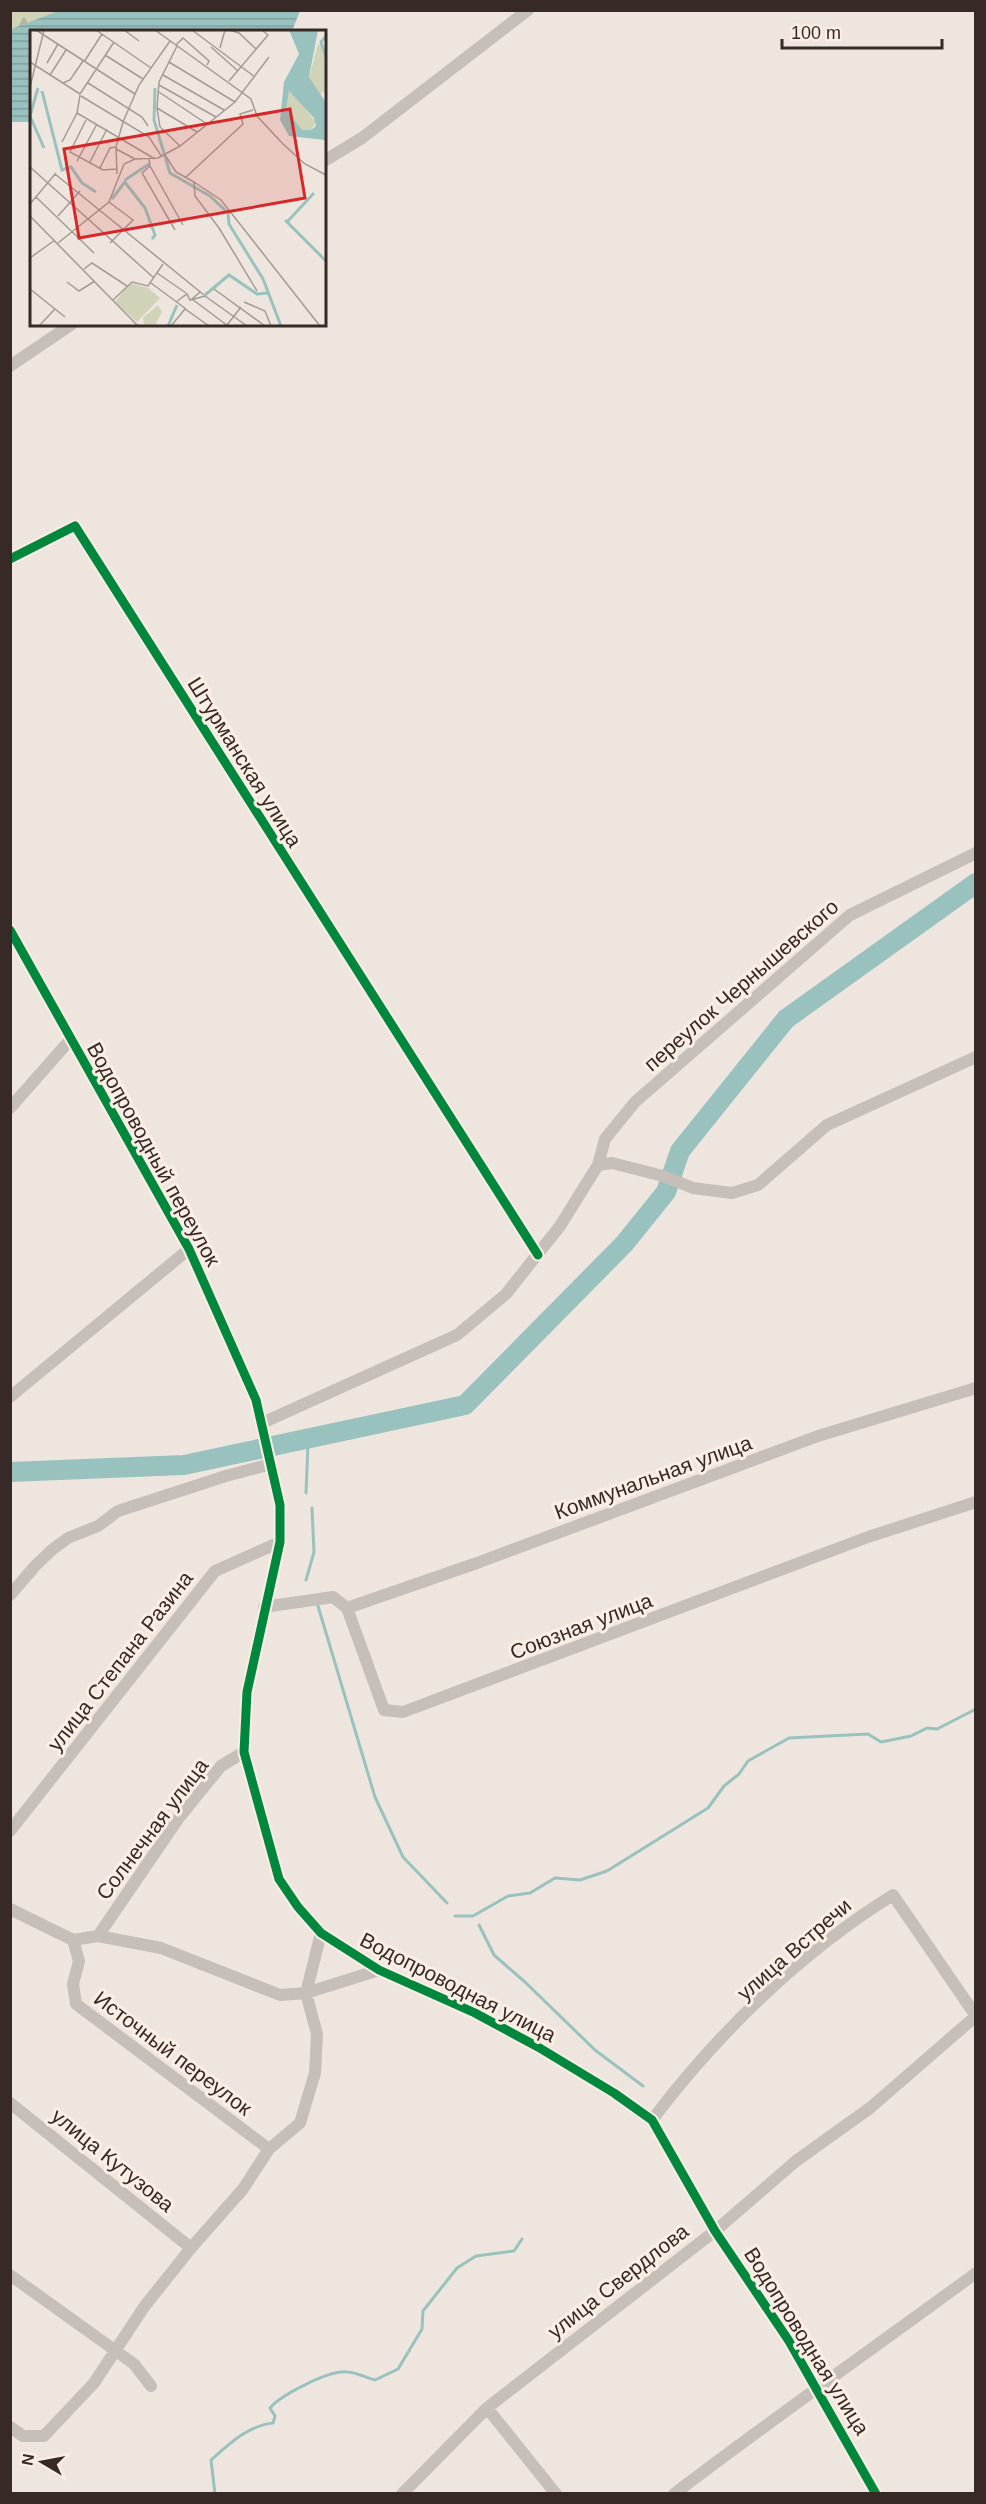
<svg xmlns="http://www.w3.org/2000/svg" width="986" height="2504" font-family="Helvetica,sans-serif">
<defs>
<pattern id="forest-firs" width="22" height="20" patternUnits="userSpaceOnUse" patternTransform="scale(1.5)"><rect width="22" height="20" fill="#d0d3b7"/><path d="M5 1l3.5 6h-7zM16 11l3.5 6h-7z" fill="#b3b59d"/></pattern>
<pattern id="water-rules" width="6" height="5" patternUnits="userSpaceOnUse" patternTransform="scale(1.5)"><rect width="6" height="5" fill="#99c2bf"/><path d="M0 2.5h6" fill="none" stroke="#7e9e9b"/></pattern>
</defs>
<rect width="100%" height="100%" fill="#eee6de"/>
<path fill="url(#forest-firs)" d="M 11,11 L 61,11 L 11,29 Z"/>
<path fill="url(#water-rules)" d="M 61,10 L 300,10 L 300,11 L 292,31 L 32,32 L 31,122 L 11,122 L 11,29 Z"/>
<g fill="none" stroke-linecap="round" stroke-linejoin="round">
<path stroke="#99c2bf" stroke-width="3" d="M 306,1493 L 308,1443
M 306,1580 L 314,1552 L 312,1508
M 318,1606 L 375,1797 L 403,1857 L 447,1903
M 455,1916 L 473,1916 L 508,1896 L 530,1893 L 555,1878 L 580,1880 L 607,1871 L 708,1808 L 724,1786 L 739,1774 L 748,1761 L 789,1738 L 868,1734 L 881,1742 L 911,1736 L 927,1728 L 937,1729 L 976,1709
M 479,1925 L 494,1955 L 525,1982 L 595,2050 L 643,2086
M 215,2494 L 211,2460 C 229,2444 249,2425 273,2423 L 275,2416 L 270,2408 C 281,2395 329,2370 347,2372 C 356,2372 366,2378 375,2380 L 398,2369 L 422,2329 L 423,2311 L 457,2268 L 476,2256 L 514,2251 L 522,2239"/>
<path stroke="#99c2bf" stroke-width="20" d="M 10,1472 L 184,1465 L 465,1405 L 624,1244 L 666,1192 L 680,1151 L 786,1019 L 976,883"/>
<path stroke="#c6beb8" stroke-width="12" d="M 324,161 L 362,138 L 528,10
M 10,366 L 72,324
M 10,559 L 75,526 L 538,1255
M 10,930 L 189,1249 L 256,1400 L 280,1505 L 280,1542 L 247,1692 L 244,1752 L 279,1879 L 298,1907 L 321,1933 L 379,1970 L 475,2013 L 538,2047 L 614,2093 L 652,2120 L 715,2231 L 789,2341 L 876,2494
M 10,1108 L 70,1040
M 598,1165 L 605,1139 L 635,1102 L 850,915 L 976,853
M 10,1397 L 189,1249
M 262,1423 L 457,1335 L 506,1294 L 560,1226 L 598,1165 L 612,1163 L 663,1176 L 693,1188 L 732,1193 L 758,1185 L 827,1125 L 976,1057
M 10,1595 L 36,1565 L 53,1549 L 68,1538 L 98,1526 L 118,1511 L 226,1476 L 271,1464
M 264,1607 L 333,1597 L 347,1608 L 384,1710 L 403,1712 L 868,1537 L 976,1502
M 347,1608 L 477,1563 L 818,1436 L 976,1388
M 10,1831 L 215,1571 L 280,1542
M 10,1909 L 73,1940 L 79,1961 L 73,1984 L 76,2004 L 269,2149
M 98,1936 L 178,1819 L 221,1766 L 244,1752
M 73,1940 L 98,1936 L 161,1948 L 280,1995 L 306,1993 L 379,1970
M 10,2103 L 191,2248
M 652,2120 C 717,2034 801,1952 893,1895 L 976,2016
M 10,2275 L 134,2364 L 151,2386
M 487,2408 L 556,2494
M 10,2427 L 23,2436 L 44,2436 L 94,2383 L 144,2307 L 191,2248 L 243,2189 L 269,2149 L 300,2123 L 315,2073 L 317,2034 L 306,1993 L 321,1933
M 402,2494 L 487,2408 L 715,2231 L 796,2161 L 870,2108 L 976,2016
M 674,2494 C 774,2418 875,2347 976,2273"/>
<defs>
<path id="cycleway" d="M 10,559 L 75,526 L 538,1255
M 10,930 L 189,1249 L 256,1400 L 280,1505 L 280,1542 L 247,1692 L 244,1752 L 279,1879 L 298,1907 L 321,1933 L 379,1970 L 475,2013 L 538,2047 L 614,2093 L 652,2120 L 715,2231 L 789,2341 L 876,2494"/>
</defs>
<use href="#cycleway" stroke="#fbefe5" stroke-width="13"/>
<use href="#cycleway" stroke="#00873e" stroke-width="9"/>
</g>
<g text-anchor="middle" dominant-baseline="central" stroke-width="6" stroke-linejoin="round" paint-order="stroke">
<g font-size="21" fill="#372a26" stroke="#fbefe5">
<text transform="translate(245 762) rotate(58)">Штурманская улица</text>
<text transform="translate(741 985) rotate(-41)">переулок Чернышевского</text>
<text transform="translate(154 1154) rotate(61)">Водопроводный переулок</text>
<text transform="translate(653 1477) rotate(-20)">Коммунальная улица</text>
<text transform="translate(581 1626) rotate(-21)">Союзная улица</text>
<text transform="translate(120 1661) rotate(-52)">улица Степана Разина</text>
<text transform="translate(152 1829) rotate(-53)">Солнечная улица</text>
<text transform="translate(794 1949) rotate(-41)">улица Встречи</text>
<text transform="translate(458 1987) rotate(27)">Водопроводная улица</text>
<text transform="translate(173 2053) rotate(37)">Источный переулок</text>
<text transform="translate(113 2160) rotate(39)">улица Кутузова</text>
<text transform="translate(618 2281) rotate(-38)">улица Свердлова</text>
<text transform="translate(807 2341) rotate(58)">Водопроводная улица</text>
</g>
</g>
<g transform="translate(30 30)">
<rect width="296" height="296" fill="#eee6de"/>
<path d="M 128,275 L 132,282 L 125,295 L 114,295 L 113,288 Z" fill="#d0d3b7"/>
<path d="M 288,14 L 295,19 L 296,60 L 290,64 L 279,48 ZM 261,61 L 286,92 L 281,100 L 272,100 L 256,79 L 256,64 Z" fill="#d0d3b7"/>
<path d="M 100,253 L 118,258 L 130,268 L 107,292 L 85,272 Z" fill="#d0d3b7"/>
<path d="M 259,0 L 288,0 L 279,47 L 295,71 L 295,110 L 259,106 L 250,90 L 254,52 L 269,24 ZM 259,61 L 284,88 L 286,96 L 281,100 L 272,100 L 256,79 Z" fill="#99c2bf" fill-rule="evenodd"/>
<path fill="none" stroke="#99c2bf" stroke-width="3" d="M 296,6 L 291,12 L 296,27M 8,58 L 0,86 L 14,118M 125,58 L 124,90 L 140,143 L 180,166 L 198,183 L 199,194 L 233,249 L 251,296M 12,61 L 32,140 L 41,137 L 52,153 L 66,162M 95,150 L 119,134M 94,151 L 115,178 L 125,205 L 122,209M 82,169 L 94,153M 255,190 L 296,231M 257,192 L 284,163M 175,265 L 199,245 L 227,264 L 238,263M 138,296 L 147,275"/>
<path fill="none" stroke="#a59b94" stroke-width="1.5" d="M 6,0 L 105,64M 66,0 L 121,38M 94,0 L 109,11M 125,0 L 221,69 L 227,86 L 253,114 L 275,134 L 296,145M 162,0 L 225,47M 200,0 L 209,3 L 226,19M 146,15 L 153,8 L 179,31 L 177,35M 147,16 L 129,52 L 127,78 L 130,97 L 150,116M 181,17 L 208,41M 190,18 L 195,0M 75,25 L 113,49M 0,32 L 50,64M 54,32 L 72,4M 139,32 L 205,72M 17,33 L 28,14M 20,45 L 36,20M 133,45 L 194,80M 199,51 L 238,5 L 232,0M 33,53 L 40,50 L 53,31M 58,53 L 112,87 L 118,96M 129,55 L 186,87M 0,57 L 14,0M 129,62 L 177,94M 50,64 L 84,12M 51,66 L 119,107 L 132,127M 127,78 L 167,102M 47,83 L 125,129M 57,88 L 40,122 L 73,140 L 87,139M 32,112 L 47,83 L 50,65M 86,119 L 105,129M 135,125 L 146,142 L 164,152 L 165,166 L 189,198 L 227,261M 119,129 L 120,136 L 112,143 L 145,200M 47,131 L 67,94M 60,132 L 77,99M 120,136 L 153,195M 0,137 L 124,248M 70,138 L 80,118 L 86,117M 25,144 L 174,265M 87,144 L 86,117 L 93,92 L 109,55 L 140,11M 155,148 L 213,94 L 210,84 L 223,80M 164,152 L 191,170 L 290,296M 6,167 L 64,223M 79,172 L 103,190 L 80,213M 0,174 L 26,143M 0,186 L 108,296M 28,186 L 50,161M 28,213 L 79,172 L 94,134 L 105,129 L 128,128 L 150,116 L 205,72 L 239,27M 0,228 L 25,210M 54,239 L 62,233 L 97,256M 127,243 L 156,263M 37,252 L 49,261 L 65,251M 121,253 L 156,279M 0,259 L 35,287M 184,259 L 235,296M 170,262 L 162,269 L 198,296M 83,270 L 102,252 L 118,256 L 133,234M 146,272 L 157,264 L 160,270 L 175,266 L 217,296M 214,272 L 235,281 L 241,296M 197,295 L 211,277M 9,296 L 25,279M 141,296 L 155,279 L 179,296"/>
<path fill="#d62828" fill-opacity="0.15" stroke="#d62828" stroke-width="3" d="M 260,79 L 275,168 L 49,208 L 34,119 Z"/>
<rect width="296" height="296" fill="none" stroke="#372a26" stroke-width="3"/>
</g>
<rect width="986" height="2504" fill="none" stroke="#372a26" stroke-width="24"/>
<g transform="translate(42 2462) rotate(280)" stroke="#fbefe5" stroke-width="4.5" paint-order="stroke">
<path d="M0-4.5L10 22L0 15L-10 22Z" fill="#372a26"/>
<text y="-9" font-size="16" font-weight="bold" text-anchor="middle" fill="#372a26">N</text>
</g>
<path d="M782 39v9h160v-9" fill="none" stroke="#372a26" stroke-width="3"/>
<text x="791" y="39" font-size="18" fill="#372a26" stroke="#fbefe5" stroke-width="4.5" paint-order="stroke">100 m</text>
</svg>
